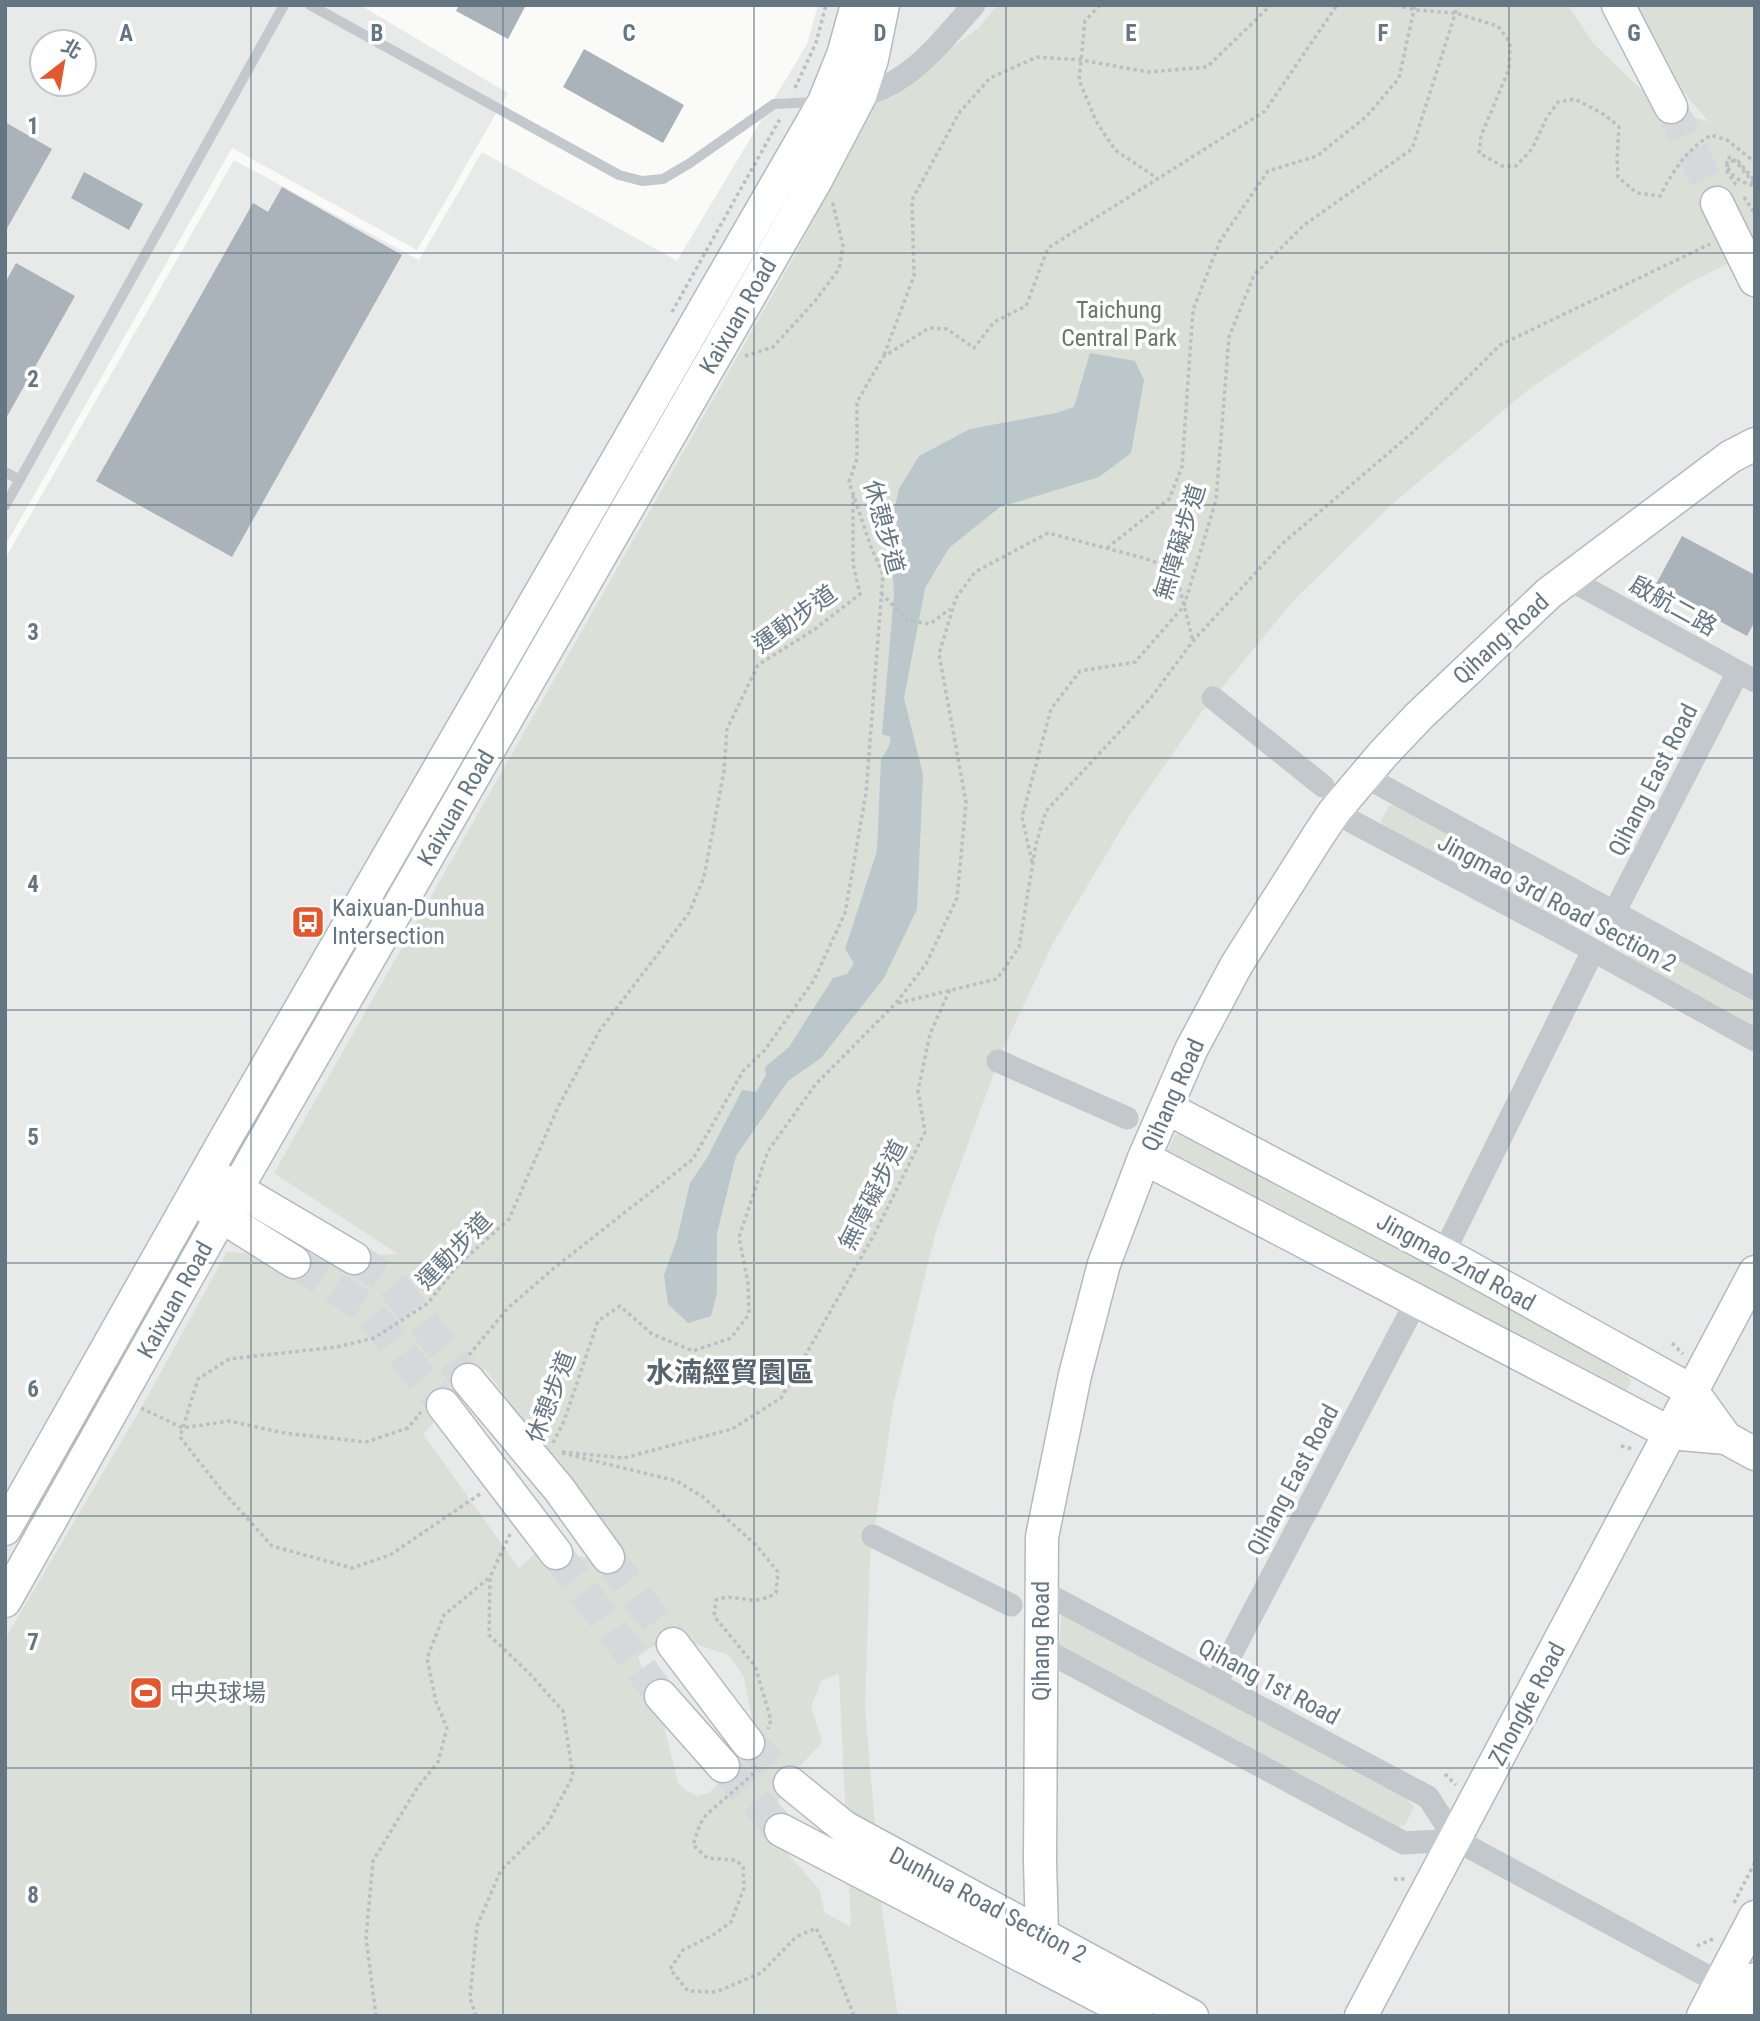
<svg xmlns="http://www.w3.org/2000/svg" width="1760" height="2021" font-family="'Roboto Condensed','Noto Sans TC',sans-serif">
<rect width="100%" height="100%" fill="#fafaf8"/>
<path fill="#e8e9e9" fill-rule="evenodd" d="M 5,5 L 360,5 L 508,93 L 417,250 L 232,148 L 5,546 ZM 42,42 L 84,42 L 84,84 L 42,84 Z
M 818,5 L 1755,5 L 1755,2016 L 5,2016 L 5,559 L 234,160 L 419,260 L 482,152 L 677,261 L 807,44 Z"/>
<path fill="#dadfd7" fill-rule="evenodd" d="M 997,5 L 1568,5 L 1593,43 L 1657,105 L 1709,122 L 1672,79 L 1636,5 L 1755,5 L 1755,250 L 1685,285 L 1529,389 L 1391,505 L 1293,601 L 1201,713 L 1130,815 L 1053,943 L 1002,1051 L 936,1231 L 894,1401 L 870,1558 L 865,1708 L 883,1919 L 898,2016 L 5,2016 L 5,1639 L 140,1410 L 227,1252 L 318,1258 L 398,1254 L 274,1173 L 793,259 L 876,99 L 894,89 L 979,28 ZM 485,1369 L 628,1561 L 628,1562 L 537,1552 L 519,1568 L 423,1434 ZM 683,1640 L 729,1655 L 744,1677 L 752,1719 L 739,1761 L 709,1793 L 697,1796 L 685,1790 L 678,1783 L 662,1718 L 638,1657 L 656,1644 ZM 838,1674 L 839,1674 L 851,1927 L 825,1913 L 819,1889 L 770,1834 L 779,1799 L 802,1764 L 822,1742 L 811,1706 L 822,1680 Z
M 1401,804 L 1580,904 L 1565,928 L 1387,831 L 1381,821 L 1389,806 Z
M 1638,937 L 1755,1003 L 1755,1031 L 1626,960 Z
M 1193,1134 L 1622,1367 L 1631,1381 L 1627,1390 L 1609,1393 L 1177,1166 L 1167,1152 L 1175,1135 Z
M 1062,1610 L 1405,1796 L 1414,1807 L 1405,1825 L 1396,1828 L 1059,1645 Z"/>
<path fill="#bbc7cb" d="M 1090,353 L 1135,361 L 1144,380 L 1131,453 L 1099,477 L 1000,507 L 949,548 L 925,588 L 904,698 L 923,775 L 917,909 L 884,978 L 821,1058 L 788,1081 L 736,1156 L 717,1233 L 717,1293 L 711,1316 L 688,1323 L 668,1304 L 664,1275 L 677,1239 L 690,1183 L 707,1158 L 742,1090 L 756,1092 L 766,1075 L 765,1067 L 789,1047 L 833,978 L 847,974 L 854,963 L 845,949 L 877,851 L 881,760 L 889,746 L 891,737 L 882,734 L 894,595 L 890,528 L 899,489 L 919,456 L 970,429 L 1056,413 L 1074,407 Z"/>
<path fill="#aab3b9" d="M 459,5 L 526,5 L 508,39 L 456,11 Z
M 584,49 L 684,105 L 663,143 L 563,87 Z
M 5,122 L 52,149 L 5,232 Z
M 84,172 L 143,204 L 129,230 L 71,198 Z
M 282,187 L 402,255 L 232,557 L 96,481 L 253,203 L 268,212 Z
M 16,263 L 75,296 L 5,420 L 5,283 Z
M 1682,536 L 1755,575 L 1755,621 L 1747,636 L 1655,586 Z"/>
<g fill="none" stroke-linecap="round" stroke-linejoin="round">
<path stroke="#d5d9db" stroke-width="32" stroke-dasharray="32 16" stroke-linecap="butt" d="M 1671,107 L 1717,203
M 354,1258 L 388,1279 L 468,1380
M 294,1262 L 365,1307 L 443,1405
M 556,1553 L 661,1696
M 608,1557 L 673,1644
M 748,1743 L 790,1783
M 723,1766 L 781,1830"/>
<defs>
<path id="secondary" d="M 1618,5 L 1671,107
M 1717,203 L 1755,280
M 1167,1108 L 1461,1263 L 1692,1391 L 1726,1438
M 1144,1158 L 1670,1433 L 1726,1438 L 1755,1454
M 220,1179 L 354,1258
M 205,1206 L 294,1262
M 468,1380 L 559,1489 L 608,1557
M 443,1405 L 556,1553
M 5,1529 L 227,1136 L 824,102 L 843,55 L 857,5
M 5,1601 L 236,1190 L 816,180 L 860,96 L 872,59 L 883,5
M 673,1644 L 748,1743
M 661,1696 L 723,1766
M 790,1783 L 844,1827 L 1192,2016
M 781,1830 L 1137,2016
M 1028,1958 L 1042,1935 L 1040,1861 L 1042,1537 L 1075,1375 L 1104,1264 L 1144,1158 L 1191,1050 L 1237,964 L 1318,836 L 1334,812 L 1383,754 L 1419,716 L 1549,593 L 1730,457 L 1755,444
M 1361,2016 L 1755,1272
M 1703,2016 L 1755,1917
M 1735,2016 L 1755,1979"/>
</defs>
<use href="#secondary" stroke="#b3babf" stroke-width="35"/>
<path stroke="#bbbfc2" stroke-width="3.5" stroke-dasharray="3.5 3.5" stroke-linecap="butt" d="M 1100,5 L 1085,21 L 1079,80 L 1096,121 L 1115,150 L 1157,178
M 1396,5 L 1416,10 L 1455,13 L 1498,26 L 1510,43 L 1509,69 L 1481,136 L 1479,153 L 1502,166 L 1516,166 L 1532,149 L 1547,117 L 1558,102 L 1575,99 L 1605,115 L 1619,127 L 1617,159 L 1618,177 L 1637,193 L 1660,196 C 1672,172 1687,149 1711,135 L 1727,140 L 1755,162
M 795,88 L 816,43 L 826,5
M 1736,185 L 1726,170 L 1728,164 L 1732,161 L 1738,161 L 1753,179 L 1751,185 C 1739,181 1725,173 1727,158 L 1732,157 L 1753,182 L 1755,183
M 1744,197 L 1755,214
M 672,312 L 781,117
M 884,355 L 914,276 L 912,200 L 959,113 L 990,78 L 1037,57 L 1081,60 L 1148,72 L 1207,67 L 1271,5
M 745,356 L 773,347 L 815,301 L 839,269 L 843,246 L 832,200
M 1107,548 L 1169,499 L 1182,467 L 1193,310 L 1220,241 L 1268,171 L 1317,156 L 1367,116 L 1399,78 L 1415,5
M 881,593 L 907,620 L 930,624 L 950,609
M 1032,862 L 1022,817 L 1051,709 L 1080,671 L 1135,662 L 1184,606 L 1216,500 L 1229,337 L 1254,275 L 1304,225 L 1412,149 L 1458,5
M 898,1003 L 997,979 L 1019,947 L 1036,844 L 1046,811 L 1150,699 L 1193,641 L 1282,544 L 1412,433 L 1500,345 L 1710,244
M 1672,1343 L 1683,1354
M 469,1355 L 508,1308 L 554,1268 L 693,1159 L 743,1071 L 765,1050 L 814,980 L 845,913 L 866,793 L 883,574 L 871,547 L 849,482 L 857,459 L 857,402 L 883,357 L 929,328 L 947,329 L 974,348 L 994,322 L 1026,306 L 1048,248 L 1265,111 L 1337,5
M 141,1408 L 183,1428 L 229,1421 L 284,1433 L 366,1442 L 408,1428 L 421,1412
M 553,1443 L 564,1421 L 598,1321 L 620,1306 L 652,1334 L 693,1351 L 731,1338 L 749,1314 L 748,1283 L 739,1237 L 768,1151 L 815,1085 L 896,1003 L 926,964 L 957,898 L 966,802 L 939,654 L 956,598 L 975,572 L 1048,533 L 1144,558 L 1175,570 L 1193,641
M 1621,1446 L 1633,1449
M 562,1452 L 624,1458 L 732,1429 L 781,1398 L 875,1233 L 925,1132 L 918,1091 L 930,1034 L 950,989
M 562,1453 L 677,1481 L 703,1497 L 757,1546 L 778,1572 L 776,1593 C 750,1609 739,1591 716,1600 L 714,1616 L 755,1666 L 771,1720 L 768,1729
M 480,1494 L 390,1555 L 352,1568 L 272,1546 L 219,1487 L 180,1437 L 198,1379 L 229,1359 L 337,1347 L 374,1338 L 427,1304 L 458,1265 L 509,1219 L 558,1107 L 600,1030 L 689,913 L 704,877 L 724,771 L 727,729 L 758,665 L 815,629 L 860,594 L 853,564 L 853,493
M 755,1766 L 752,1775 L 706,1815 L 700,1824 L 693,1845 L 707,1858 L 736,1860 L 743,1867 L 744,1888 L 731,1922 L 713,1935 L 683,1950 L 670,1969 L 688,1991 L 716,1992 L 761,1973 L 796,1937 L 816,1928 L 833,1962 L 854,2016
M 1445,1774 L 1456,1785
M 1394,1879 L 1406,1879
M 1734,1903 L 1755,1862
M 1697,1946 L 1715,1938
M 376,2016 L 366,1937 L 373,1861 L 417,1788 L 438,1762 L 447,1728 L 436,1702 L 427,1658 L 444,1615 L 490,1577
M 476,2016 L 470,1998 L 477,1926 L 501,1870 L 547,1825 L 573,1776 L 563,1711 L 530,1674 L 489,1635 L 490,1577 L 511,1532"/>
<path stroke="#c3c8cc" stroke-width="10" d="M 310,5 L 619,175 L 642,181 L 663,179 L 690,163 L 774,104 L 817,102
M 5,472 L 20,480
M 5,506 L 284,5"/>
<path stroke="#c3c8cc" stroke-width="23" d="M 848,98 C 907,89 936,47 974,5
M 1567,578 L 1755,681
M 1213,698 L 1323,786
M 1364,776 L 1755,989
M 1334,812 L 1569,937 L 1755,1040
M 1615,911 L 1738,672
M 998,1061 L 1127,1118
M 1443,1254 L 1593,951
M 873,1536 L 1011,1605
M 1041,1591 L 1428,1797 L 1456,1840 L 1720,1983
M 1041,1648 L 1404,1843 L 1456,1840
M 1216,1683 L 1416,1302"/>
<use href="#secondary" stroke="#fff" stroke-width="32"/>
</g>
<path fill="none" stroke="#657683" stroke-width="2" stroke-opacity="0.55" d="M 251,5 L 251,2016M 503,5 L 503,2016M 754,5 L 754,2016M 1006,5 L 1006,2016M 1257,5 L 1257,2016M 1509,5 L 1509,2016M 5,253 L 1755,253M 5,505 L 1755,505M 5,758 L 1755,758M 5,1010 L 1755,1010M 5,1263 L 1755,1263M 5,1516 L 1755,1516M 5,1768 L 1755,1768"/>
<defs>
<symbol id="bus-square" viewBox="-11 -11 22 22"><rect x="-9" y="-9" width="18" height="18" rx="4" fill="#e4572e" stroke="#fff"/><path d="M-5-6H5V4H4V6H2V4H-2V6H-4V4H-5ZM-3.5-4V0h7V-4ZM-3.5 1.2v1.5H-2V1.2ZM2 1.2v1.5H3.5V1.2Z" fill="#fff"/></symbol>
<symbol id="stadium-square" viewBox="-11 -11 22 22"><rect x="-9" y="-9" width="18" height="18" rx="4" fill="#e4572e" stroke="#fff"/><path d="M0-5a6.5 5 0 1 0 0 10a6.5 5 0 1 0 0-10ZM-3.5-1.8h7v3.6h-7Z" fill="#fff"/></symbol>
</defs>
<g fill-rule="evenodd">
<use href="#bus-square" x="289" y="903" width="38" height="38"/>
<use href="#stadium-square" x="127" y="1674" width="38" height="38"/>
</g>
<g text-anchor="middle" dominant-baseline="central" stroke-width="7" stroke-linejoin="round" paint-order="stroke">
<g font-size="24" fill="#687a64" stroke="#fff">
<text x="1119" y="310">Taichung<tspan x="1119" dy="28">Central Park</tspan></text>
</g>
<g font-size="24" fill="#657683" stroke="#fff">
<text transform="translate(738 316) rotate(-60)">Kaixuan Road</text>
<text transform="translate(884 527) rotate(75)">休憩步道</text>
<text transform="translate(1180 542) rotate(-73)">無障礙步道</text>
<text transform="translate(1673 606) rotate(29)">啟航二路</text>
<text transform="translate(795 619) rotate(-36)">運動步道</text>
<text transform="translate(1501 639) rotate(-43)">Qihang Road</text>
<text transform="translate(1653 780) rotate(-63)">Qihang East Road</text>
<text transform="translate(456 808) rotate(-60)">Kaixuan Road</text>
<text transform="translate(1557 903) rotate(28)">Jingmao 3rd Road Section 2</text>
<text transform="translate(1173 1095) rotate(-66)">Qihang Road</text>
<text transform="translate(873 1195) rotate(-63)">無障礙步道</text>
<text transform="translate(454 1251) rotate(-46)">運動步道</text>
<text transform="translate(1456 1262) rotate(29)">Jingmao 2nd Road</text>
<text transform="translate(175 1300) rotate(-61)">Kaixuan Road</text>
<text transform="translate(551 1397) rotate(-69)">休憩步道</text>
<text transform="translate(1293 1480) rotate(-62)">Qihang East Road</text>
<text transform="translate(1041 1641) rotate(-90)">Qihang Road</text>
<text transform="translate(1269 1682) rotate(28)">Qihang 1st Road</text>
<text transform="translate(1527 1704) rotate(-62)">Zhongke Road</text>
<text transform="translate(988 1905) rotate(28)">Dunhua Road Section 2</text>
</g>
<g font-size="24" fill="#657683" stroke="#fff" text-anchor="start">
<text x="332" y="908">Kaixuan-Dunhua<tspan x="332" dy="28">Intersection</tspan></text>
<text x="170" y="1693">中央球場</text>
</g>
<g font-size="28" font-weight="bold" fill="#57646e" stroke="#fff">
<text x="730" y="1372">水湳經貿園區</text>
</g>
</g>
<g font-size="23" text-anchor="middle" font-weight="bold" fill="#657683" stroke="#fff" stroke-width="7" stroke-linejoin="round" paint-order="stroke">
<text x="126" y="41">A</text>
<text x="377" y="41">B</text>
<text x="629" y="41">C</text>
<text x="880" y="41">D</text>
<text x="1131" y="41">E</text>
<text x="1383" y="41">F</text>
<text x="1634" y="41">G</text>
<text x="33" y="134">1</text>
<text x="33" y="387">2</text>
<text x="33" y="640">3</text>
<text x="33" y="892">4</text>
<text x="33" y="1145">5</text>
<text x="33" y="1397">6</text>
<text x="33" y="1650">7</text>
<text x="33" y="1903">8</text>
</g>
<rect width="1760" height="2021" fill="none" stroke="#657683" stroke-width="14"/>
<g transform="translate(63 63) rotate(31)"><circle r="33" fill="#ffffff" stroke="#c1c8cd" stroke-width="2"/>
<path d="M0-5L12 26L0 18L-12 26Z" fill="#e4572e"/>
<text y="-10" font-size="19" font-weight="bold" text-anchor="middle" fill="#657683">北</text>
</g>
</svg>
